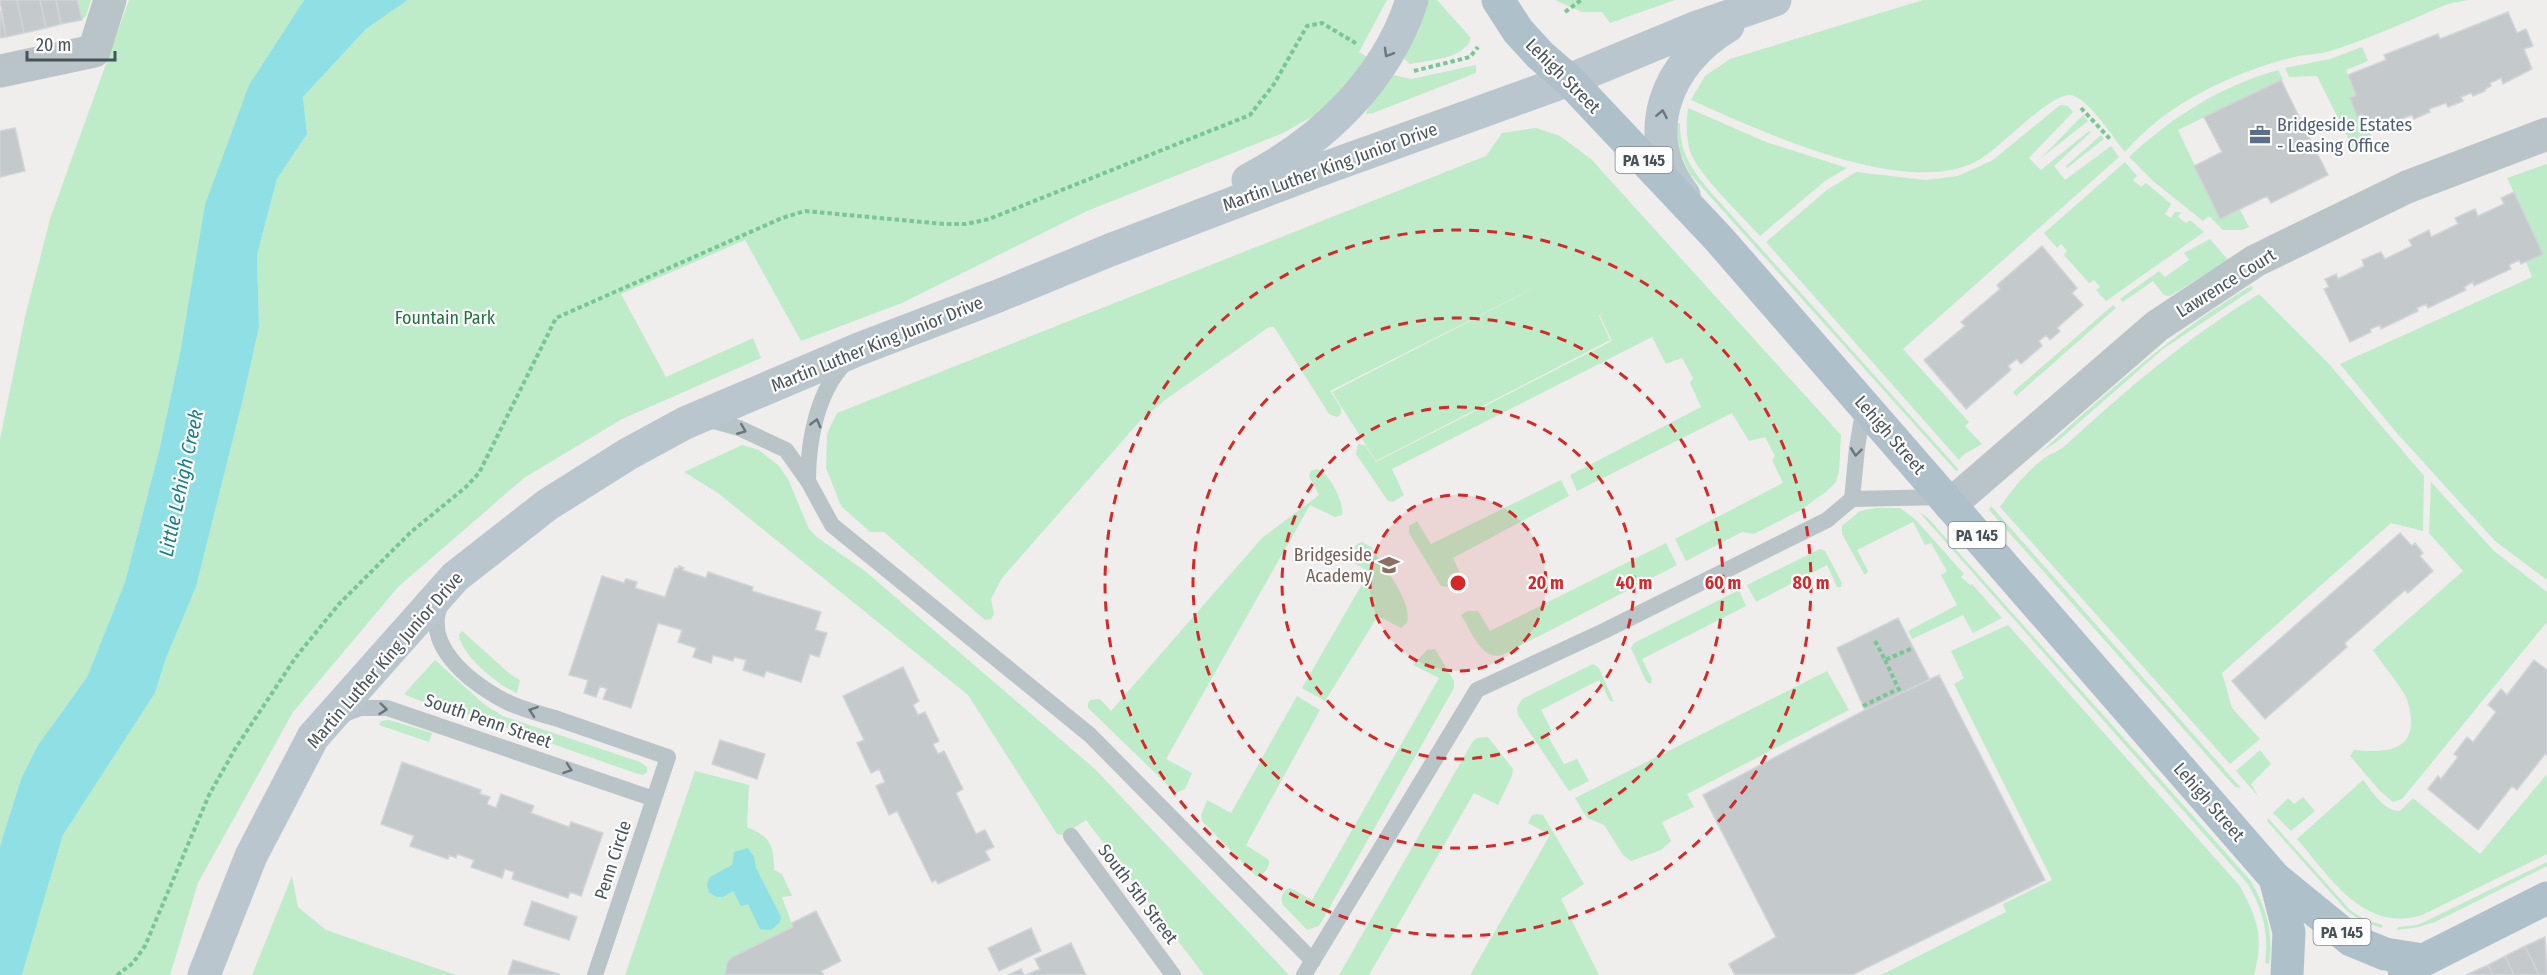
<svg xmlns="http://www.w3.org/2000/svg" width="2547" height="975" font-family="'Fira Sans Condensed',sans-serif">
<rect width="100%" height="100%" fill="#f0eded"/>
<path fill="#beebc8" d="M 77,0 L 91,0 L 86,16 L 82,20 Z
M 129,0 L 304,0 L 249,85 L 181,348 L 160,447 L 125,582 L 87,677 L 38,745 L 21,779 L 0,846 L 0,439 L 25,317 L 50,219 Z
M 408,0 L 1387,0 L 1359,52 L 1370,59 L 1324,110 L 1283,133 L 1087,211 L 902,303 L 801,341 L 745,240 L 621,294 L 666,377 L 753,338 L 761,358 L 622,419 L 524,478 L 398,587 L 293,712 L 198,883 L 170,975 L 22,975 L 63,835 L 155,693 L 166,658 L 196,587 L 243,399 L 259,327 L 257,255 L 277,179 L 307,134 L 303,97 L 366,29 Z
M 1428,0 L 1437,0 L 1471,38 C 1465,59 1429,60 1410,64 L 1404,59 L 1418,28 Z
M 1555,0 L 1675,0 L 1610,23 L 1602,12 L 1582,12 Z
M 1923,0 L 2468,0 L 2448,4 C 2409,20 2370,39 2330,51 C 2318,55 2305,54 2294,57 C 2232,73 2167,103 2125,152 C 2114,139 2086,94 2069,95 C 2049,95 2003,145 1982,158 C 1912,203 1759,130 1691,100 L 1705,76 L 1730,59 Z
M 2362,47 L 2368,61 L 2346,70 L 2356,95 L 2350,98 L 2357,116 L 2362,114 L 2375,146 L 2356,154 L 2317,76 L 2289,77 L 2285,68 L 2330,59 Z
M 1476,65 L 1476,73 L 1373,113 L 1366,114 L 1368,108 L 1394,75 L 1411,79 Z
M 2278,70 L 2283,79 L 2178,130 L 2220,219 L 2240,210 L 2249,227 L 2242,230 L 2223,230 L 2209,216 L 2203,221 L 2153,181 L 2129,157 C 2172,117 2221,86 2278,70 Z
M 2060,105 L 2068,106 L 2073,112 L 2029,158 L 2041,170 L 2089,131 L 2091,132 L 2054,166 L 2065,180 L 2111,146 L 2119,157 L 1903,349 L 1969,422 L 1965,426 L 1982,444 L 1963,455 L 1959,460 L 1766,242 L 1827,190 L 1856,172 L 1926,180 L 1958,176 L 1993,160 Z
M 1688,108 L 1766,142 L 1847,168 L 1825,181 L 1760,236 C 1742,216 1700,176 1691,154 C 1686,140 1686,122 1688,108 Z
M 2083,115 L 2088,121 L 2041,158 Z
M 1676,123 L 1680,123 C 1680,153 1690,166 1708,189 L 1959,470 L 1956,471 L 1690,174 L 1679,150 Z
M 1536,128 L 1560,136 L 1591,159 L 1841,435 L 1839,472 L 1836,482 L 1827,491 L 1799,511 L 1754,534 L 1742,532 L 1686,561 L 1675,539 L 1783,483 L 1772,460 L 1775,456 L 1765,437 L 1749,441 L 1732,413 L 1577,491 L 1570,475 L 1701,407 L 1690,383 L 1693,378 L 1682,358 L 1666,364 L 1652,337 L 1392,469 L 1404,495 L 1393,502 L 1388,501 L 1356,454 L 1358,444 L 1365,445 L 1376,462 L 1612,341 L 1600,316 L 1603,312 L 1599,316 L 1610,340 L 1376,461 L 1332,392 L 1544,283 L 1330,391 L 1341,408 L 1341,414 L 1337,417 L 1329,414 L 1274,327 L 1269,327 L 1165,400 L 1139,422 L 1002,578 L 991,599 L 994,614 L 991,619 L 985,620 L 884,532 L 870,532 L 841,506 L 826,468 L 827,434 L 837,413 L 1486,156 L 1502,133 Z
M 2101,135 L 2104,139 L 2067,168 L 2066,166 Z
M 2125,162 L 2137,176 L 2133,180 L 2141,187 L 2146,183 L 2171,204 L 2165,214 L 2171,218 L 2175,212 L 2181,212 L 2178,217 L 2186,223 L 2190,220 L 2204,232 L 2106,301 L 2096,290 L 2100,287 L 2094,280 L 2089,283 L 2064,255 L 2067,251 L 2061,244 L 2057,248 L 2044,233 Z
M 2547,164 L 2547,580 L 2495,541 L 2395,431 L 2340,364 L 2532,277 L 2526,262 L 2543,254 L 2507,178 Z
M 2210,239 L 2228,260 L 2170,296 L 2164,295 L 2153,281 L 2123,302 L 2120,299 L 2159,271 L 2165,277 L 2189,260 L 2184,253 Z
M 2251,286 L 2253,289 L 2163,349 L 2058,441 L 2041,452 C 2108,392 2173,332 2251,286 Z
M 2259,294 L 2329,364 L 2424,476 L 2423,531 L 2391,523 L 2222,673 L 2232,708 L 2260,739 L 2230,764 L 2000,507 C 2013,489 2026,472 2043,459 C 2051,453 2060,451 2067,444 C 2130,387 2185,339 2259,294 Z
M 2113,305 L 2116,308 L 2016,396 L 2013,392 Z
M 742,445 L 759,450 L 779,466 L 788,479 L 809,529 L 818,538 L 865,571 L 1095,769 L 1289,975 L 1204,975 L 1086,820 L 1063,835 L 1057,834 L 968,695 L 718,493 L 684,472 Z
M 1316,469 C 1329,471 1345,504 1342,515 L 1335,517 L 1310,505 L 1166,759 L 1192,773 L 1185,789 L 1176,793 L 1088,708 L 1088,703 L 1090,700 L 1100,699 L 1111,711 L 1262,538 L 1319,495 L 1309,476 L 1311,471 Z
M 1561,480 L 1569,496 L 1453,558 L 1460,573 L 1460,581 L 1450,587 L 1441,586 L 1409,533 L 1409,526 L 1417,521 L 1431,544 Z
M 2431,482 L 2494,551 L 2547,592 L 2547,622 L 2402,799 L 2393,802 L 2380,791 L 2350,756 L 2354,750 C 2378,752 2411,754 2411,722 C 2411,714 2409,703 2405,695 C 2396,680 2383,665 2373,650 L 2463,571 L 2429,533 Z
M 1991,506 L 2241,788 L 2235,787 L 1989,510 Z
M 1875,508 L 1900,508 L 1915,519 L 1964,574 L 1961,577 L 1970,585 L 1972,584 L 2002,618 L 1973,633 L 1963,615 L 1912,639 L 1908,631 L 1957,605 L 1941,575 L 1947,571 L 1931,543 L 1925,545 L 1913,522 L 1857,550 L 1868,571 L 1866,574 L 1864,574 L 1842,534 L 1842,526 L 1860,511 Z
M 1919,512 L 1927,517 L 2250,880 C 2266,907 2274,932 2269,964 L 2265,963 C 2269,932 2263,911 2248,884 Z
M 1362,542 L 1371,547 C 1383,566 1413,601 1407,623 L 1401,628 L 1378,616 L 1325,701 L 1302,688 L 1369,572 L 1346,558 L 1357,544 Z
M 1666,543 L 1677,565 L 1502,655 C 1481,661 1471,630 1461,615 L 1467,611 L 1478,611 L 1490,631 Z
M 1820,549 L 1825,551 L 1842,583 L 1841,587 L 1837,587 L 1827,565 L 1756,602 L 1747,585 Z
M 1739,590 L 1746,606 L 1642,659 L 1652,679 L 1651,684 L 1646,681 L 1631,648 L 1634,643 Z
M 2008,625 L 2239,885 C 2258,918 2264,938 2254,975 L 1881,975 L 2006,912 L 2003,904 L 2052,880 L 1954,684 L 1964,678 L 1951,651 Z
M 462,631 L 510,674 L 520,680 L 517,693 C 499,686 461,655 459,635 Z
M 1435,649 L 1454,681 L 1454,688 L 1319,926 L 1307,930 L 1283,905 C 1280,899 1282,890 1290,888 L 1312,900 L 1439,678 L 1413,665 L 1427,650 Z
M 435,660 L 485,705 L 503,716 L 640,762 L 647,767 L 647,772 L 643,775 L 635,773 L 448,707 L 423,702 L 404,694 Z
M 1593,664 L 1599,668 L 1614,702 L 1610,701 L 1599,680 L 1541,710 L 1552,731 L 1548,736 L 1564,764 L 1577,759 L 1589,781 L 1569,791 L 1518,715 L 1517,708 L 1522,699 Z
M 1827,671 L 1849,710 L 1687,794 L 1694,807 L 1662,822 L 1671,841 L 1661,850 L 1631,861 L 1623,855 L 1604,825 L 1587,818 L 1575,798 Z
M 1297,696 L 1320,710 L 1246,845 L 1269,860 C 1270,868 1264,874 1257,877 L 1202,821 L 1201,815 L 1207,800 L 1231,813 Z
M 389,720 L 432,733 L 429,742 L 379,725 L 381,721 Z
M 1488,737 L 1513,769 L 1512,776 L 1498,805 L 1474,793 L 1369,975 L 1339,975 L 1473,741 L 1477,738 Z
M 2260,750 L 2271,764 L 2251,784 L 2258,796 L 2236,771 Z
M 695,771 L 749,785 L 747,827 C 770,837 774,844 774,870 L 782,874 L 792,896 L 782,897 L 793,927 L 732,958 L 727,963 L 725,975 L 625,975 Z
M 2547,774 L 2547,854 L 2422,915 C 2363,933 2331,878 2297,839 L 2363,780 C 2373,792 2383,811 2400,811 L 2413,798 L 2480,854 Z
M 2303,797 L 2315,811 L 2291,831 L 2273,813 L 2288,798 L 2294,804 Z
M 1536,814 L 1543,815 L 1584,884 L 1561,899 L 1599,975 L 1470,975 L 1550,835 L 1528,823 L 1532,815 Z
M 2268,818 L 2350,910 L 2365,920 L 2383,925 L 2382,928 L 2363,922 L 2347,911 L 2267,821 Z
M 2547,862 L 2547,866 L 2435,922 L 2419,927 L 2397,930 L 2398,927 L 2417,925 L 2428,920 Z
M 292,876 L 298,907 L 326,930 L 456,975 L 252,975 Z"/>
<path fill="#8ee0e5" d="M 304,0 L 408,0 L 366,29 L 303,97 L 307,134 L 277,179 L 257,255 L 259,327 L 243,399 L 196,587 L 166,658 L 155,693 L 63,835 L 22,975 L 0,975 L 0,846 L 21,779 L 38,745 L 87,677 L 125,582 L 160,447 L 181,348 L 205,205 L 249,85 Z
M 748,848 L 754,857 L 756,868 L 781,917 L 780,922 L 771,930 L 760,929 L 748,904 L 741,906 L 733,891 L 723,897 L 716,897 L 709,892 L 707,884 L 710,877 L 732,865 L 734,852 Z"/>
<path fill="#c4c9cc" stroke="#d1d4d8" stroke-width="1.5" d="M 0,0 L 17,0 L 24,33 L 6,37 Z
M 17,0 L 40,0 L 46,28 L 24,33 Z
M 40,0 L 56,0 L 61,24 L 46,28 Z
M 56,0 L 77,0 L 82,20 L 61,24 Z
M 0,11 L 6,37 L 0,38 Z
M 2508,12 L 2517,33 L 2526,29 L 2533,46 L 2524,49 L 2532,69 L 2503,84 L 2501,78 L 2490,83 L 2491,86 L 2485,89 L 2485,91 L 2473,96 L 2471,93 L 2461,97 L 2463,101 L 2448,107 L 2446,103 L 2429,109 L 2430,112 L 2414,119 L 2412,115 L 2401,119 L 2402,122 L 2385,129 L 2384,126 L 2369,132 L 2362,114 L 2357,116 L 2350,98 L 2356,95 L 2348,75 L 2386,60 L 2384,55 L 2438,34 L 2440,39 Z
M 2281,80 L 2328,175 L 2271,203 L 2267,196 L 2220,219 L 2194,166 L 2222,152 L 2204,117 Z
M 15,128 L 25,171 L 0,177 L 0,131 Z
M 2514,192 L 2543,254 L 2521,264 L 2519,260 L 2509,265 L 2511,269 L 2474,286 L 2473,282 L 2464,287 L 2466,290 L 2428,308 L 2426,304 L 2417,308 L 2418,311 L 2381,329 L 2380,325 L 2370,329 L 2371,332 L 2350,342 L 2324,289 L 2329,287 L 2325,279 L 2336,274 L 2338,279 L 2364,266 L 2362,260 L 2381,252 L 2385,259 L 2412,246 L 2409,240 L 2429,230 L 2431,237 L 2458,224 L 2455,218 L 2475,209 L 2478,216 L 2504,204 L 2501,198 Z
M 2042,246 L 2077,288 L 2072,293 L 2083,305 L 2057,328 L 2060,331 L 2050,340 L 2046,335 L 2039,341 L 2042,346 L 2021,364 L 2017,359 L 2008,366 L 2011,370 L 1966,409 L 1924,360 L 1965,326 L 1961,322 L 2000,289 L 1997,285 Z
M 2400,533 L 2412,546 L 2415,543 L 2423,553 L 2420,556 L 2433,571 L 2408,593 L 2405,590 L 2345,643 L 2347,647 L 2265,719 L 2232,681 Z
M 679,566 L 684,568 L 682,570 L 706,578 L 708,572 L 753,587 L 752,591 L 821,612 L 815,630 L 827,633 L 819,657 L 810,654 L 801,682 L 766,671 L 764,677 L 743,670 L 746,660 L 734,657 L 733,661 L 713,655 L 711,663 L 693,657 L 696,648 L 678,642 L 682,630 L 658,623 L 631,708 L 603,699 L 607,689 L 600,686 L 596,697 L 584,693 L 588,680 L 569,675 L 602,576 L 624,583 L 626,579 L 637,582 L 635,588 L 665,597 L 675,568 L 678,569 Z
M 1898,618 L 1930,680 L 1865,710 L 1837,648 Z
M 2534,660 L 2547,670 L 2547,755 L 2545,754 L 2517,790 L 2512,786 L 2478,830 L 2428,789 L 2438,776 L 2441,779 L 2458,757 L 2454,754 L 2467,737 L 2473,742 L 2496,712 L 2488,705 L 2501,689 L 2507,695 Z
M 903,667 L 919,701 L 913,705 L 918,715 L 925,712 L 939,741 L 933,744 L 938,754 L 944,751 L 963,789 L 956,793 L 976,834 L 985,830 L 994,847 L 985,851 L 990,860 L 938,884 L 936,880 L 932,882 L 897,811 L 889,815 L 876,786 L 885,782 L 879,769 L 871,773 L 857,743 L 864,740 L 843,696 Z
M 1939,675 L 2045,880 L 1852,975 L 1735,975 L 1729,964 L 1776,937 L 1703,795 L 1865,710 Z
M 720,740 L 765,754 L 757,779 L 712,764 Z
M 402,762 L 481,790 L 480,794 L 490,797 L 487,804 L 496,808 L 501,794 L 534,806 L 531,813 L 569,827 L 571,822 L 603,833 L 581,896 L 570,892 L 568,898 L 512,879 L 514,872 L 505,869 L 502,878 L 471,867 L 474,860 L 457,854 L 456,858 L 449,855 L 448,859 L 410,846 L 414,836 L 381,824 Z
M 532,901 L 577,917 L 569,940 L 524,925 Z
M 816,911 L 841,961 L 821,971 L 824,975 L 725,975 L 727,963 L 731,958 L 793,927 L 792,923 Z
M 1031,928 L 1041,951 L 999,971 L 988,948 Z
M 2545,937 L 2547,975 L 2539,975 L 2525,946 Z
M 1071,943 L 1086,975 L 1026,975 L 1040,969 L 1035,959 Z
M 2525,946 L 2539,975 L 2514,975 L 2505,956 Z
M 2505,956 L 2514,975 L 2493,975 L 2488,965 Z
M 513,960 L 559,974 L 558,975 L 508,975 Z
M 2488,965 L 2493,975 L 2466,975 Z
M 1021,969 L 1024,975 L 1008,975 Z"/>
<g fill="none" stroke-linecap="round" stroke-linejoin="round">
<path stroke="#78c694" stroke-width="4" stroke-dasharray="4.5 3" stroke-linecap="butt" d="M 1565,12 L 1581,0
M 1414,71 L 1470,57 L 1478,47
M 2081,108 L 2110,139
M 1875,641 L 1885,660 L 1913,648
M 1885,660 L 1901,694
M 1863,706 L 1898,689
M 117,975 L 133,963 L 145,946 L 209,795 L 235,749 L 296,657 L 339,604 L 411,532 L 466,487 L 479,473 L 556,318 L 782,218 L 805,211 L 944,224 L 966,224 L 989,219 L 1250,115 L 1274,84 L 1307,26 L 1322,23 L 1357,44"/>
<path stroke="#b9c4c9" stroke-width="16" d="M 703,422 L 714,421 L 739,428 L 786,450 L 808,481 L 832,525 L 1090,735 L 1313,961
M 808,481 C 808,441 817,391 846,362
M 1852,499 L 1857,448 L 1864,406
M 442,602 C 420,644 470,682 503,700 C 519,709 538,713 555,718 C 593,731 630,744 668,757 L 595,975
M 339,716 L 360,708 L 387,708 L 654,799
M 1071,836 L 1173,975
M 1304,975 L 1477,690 L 1604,631 L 1827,520 L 1852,499 L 1943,497"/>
<path stroke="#b9c4c9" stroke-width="33" d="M 0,71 L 94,51 L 110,0
M 1950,505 L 2157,326 L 2255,261 L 2407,187 L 2547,134"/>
<path stroke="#bac6ce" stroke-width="33" d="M 1248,180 C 1322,141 1386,81 1412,0
M 1684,195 C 1637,134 1667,62 1728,26
M 204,975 L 251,856 L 313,737 L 455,577 L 547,505 L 628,454 L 685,423 L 859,349 L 998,296 L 1110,250 L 1314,172 L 1569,80 L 1697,27 L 1775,0"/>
<path stroke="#aec1ca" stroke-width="33" d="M 1498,0 L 1518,31 L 1540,55 L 1569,80 L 1719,239 L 2275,878 L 2351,940 L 2385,954 L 2423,960
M 2275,878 L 2289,932 L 2287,975
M 2404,970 L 2547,898"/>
</g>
<defs><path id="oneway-chevron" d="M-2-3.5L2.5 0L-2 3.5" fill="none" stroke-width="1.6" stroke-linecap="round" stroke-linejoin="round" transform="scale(1.5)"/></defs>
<g stroke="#6a767c">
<use href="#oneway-chevron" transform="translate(1388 53) rotate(120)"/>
<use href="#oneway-chevron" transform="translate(1662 114) rotate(-79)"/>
</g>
<g stroke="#69757b">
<use href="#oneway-chevron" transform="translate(816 423) rotate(-75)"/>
<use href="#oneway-chevron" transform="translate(742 430) rotate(22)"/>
<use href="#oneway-chevron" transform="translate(1856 452) rotate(97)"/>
<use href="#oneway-chevron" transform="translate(383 709) rotate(6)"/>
<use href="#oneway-chevron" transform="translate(533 711) rotate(-161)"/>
<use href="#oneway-chevron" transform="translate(568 769) rotate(19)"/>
</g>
<circle cx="1458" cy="583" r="88" fill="#d62828" fill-opacity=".12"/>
<g fill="none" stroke="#d62828" stroke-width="3" stroke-dasharray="10 8">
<circle cx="1458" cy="583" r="88"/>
<circle cx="1458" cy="583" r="176"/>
<circle cx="1458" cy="583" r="265"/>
<circle cx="1458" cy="583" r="353"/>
</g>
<defs>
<symbol id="office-bare" viewBox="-9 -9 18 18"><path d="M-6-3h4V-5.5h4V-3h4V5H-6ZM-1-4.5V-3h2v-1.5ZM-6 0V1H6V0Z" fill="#5c6f8a" stroke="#fff" stroke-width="2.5" paint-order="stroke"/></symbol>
<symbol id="school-bare" viewBox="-9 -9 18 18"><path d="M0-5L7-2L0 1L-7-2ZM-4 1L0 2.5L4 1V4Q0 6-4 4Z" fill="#8d6e63" stroke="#fff" stroke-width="2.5" paint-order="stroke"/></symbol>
</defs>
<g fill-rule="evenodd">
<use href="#office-bare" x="2245" y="120" width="30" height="30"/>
<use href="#school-bare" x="1374" y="550" width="30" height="30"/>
</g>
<g text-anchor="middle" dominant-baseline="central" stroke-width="4.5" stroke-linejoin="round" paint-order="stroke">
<g fill="#fff" stroke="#7e878b" stroke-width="1.5">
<rect x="1615.5" y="147" width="57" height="26" rx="4.5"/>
<rect x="1948.5" y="522" width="57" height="26" rx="4.5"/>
<rect x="2313.5" y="919" width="57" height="26" rx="4.5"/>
</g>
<g font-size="16" font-weight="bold" fill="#475359">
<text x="1644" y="160">PA 145</text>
<text x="1977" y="535">PA 145</text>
<text x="2342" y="932">PA 145</text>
</g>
<g font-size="18" fill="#475359" stroke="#fff">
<text transform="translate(1563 76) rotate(45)">Lehigh Street</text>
<text transform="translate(1330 167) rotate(-20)">Martin Luther King Junior Drive</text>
<text transform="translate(2226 283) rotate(-32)">Lawrence Court</text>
<text transform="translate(877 344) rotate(-22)">Martin Luther King Junior Drive</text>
<text transform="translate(1890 435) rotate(49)">Lehigh Street</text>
<text transform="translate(385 660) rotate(-49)">Martin Luther King Junior Drive</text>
<text transform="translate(488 721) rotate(19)">South Penn Street</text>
<text transform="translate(2209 802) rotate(49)">Lehigh Street</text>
<text transform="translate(613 860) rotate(-72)">Penn Circle</text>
<text transform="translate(1138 894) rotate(53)">South 5th Street</text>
</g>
<g font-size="18" fill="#4e5e75" stroke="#fff" text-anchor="start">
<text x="2277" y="125">Bridgeside Estates<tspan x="2277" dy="21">- Leasing Office</tspan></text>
</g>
<g font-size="18" fill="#1d753b" stroke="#fff">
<text x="445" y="318">Fountain Park</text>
</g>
<g font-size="18" fill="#785e54" stroke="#fff" text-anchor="end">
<text x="1372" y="555">Bridgeside<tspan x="1372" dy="21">Academy</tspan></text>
</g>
<g font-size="20" font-style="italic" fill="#158187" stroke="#fff">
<text transform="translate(181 483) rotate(-78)">Little Lehigh Creek</text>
</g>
</g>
<circle cx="1458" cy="583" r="9" fill="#d62828" stroke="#fff" stroke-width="3"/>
<g font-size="18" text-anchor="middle" font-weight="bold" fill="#d62828" stroke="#fff" stroke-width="4.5" stroke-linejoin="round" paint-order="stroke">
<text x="1546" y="589">20 m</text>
<text x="1634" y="589">40 m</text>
<text x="1723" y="589">60 m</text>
<text x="1811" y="589">80 m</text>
</g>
<path d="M27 51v9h88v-9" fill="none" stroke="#475359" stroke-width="3"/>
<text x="36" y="51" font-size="18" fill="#475359" stroke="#ffffff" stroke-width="4.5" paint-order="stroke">20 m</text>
</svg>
